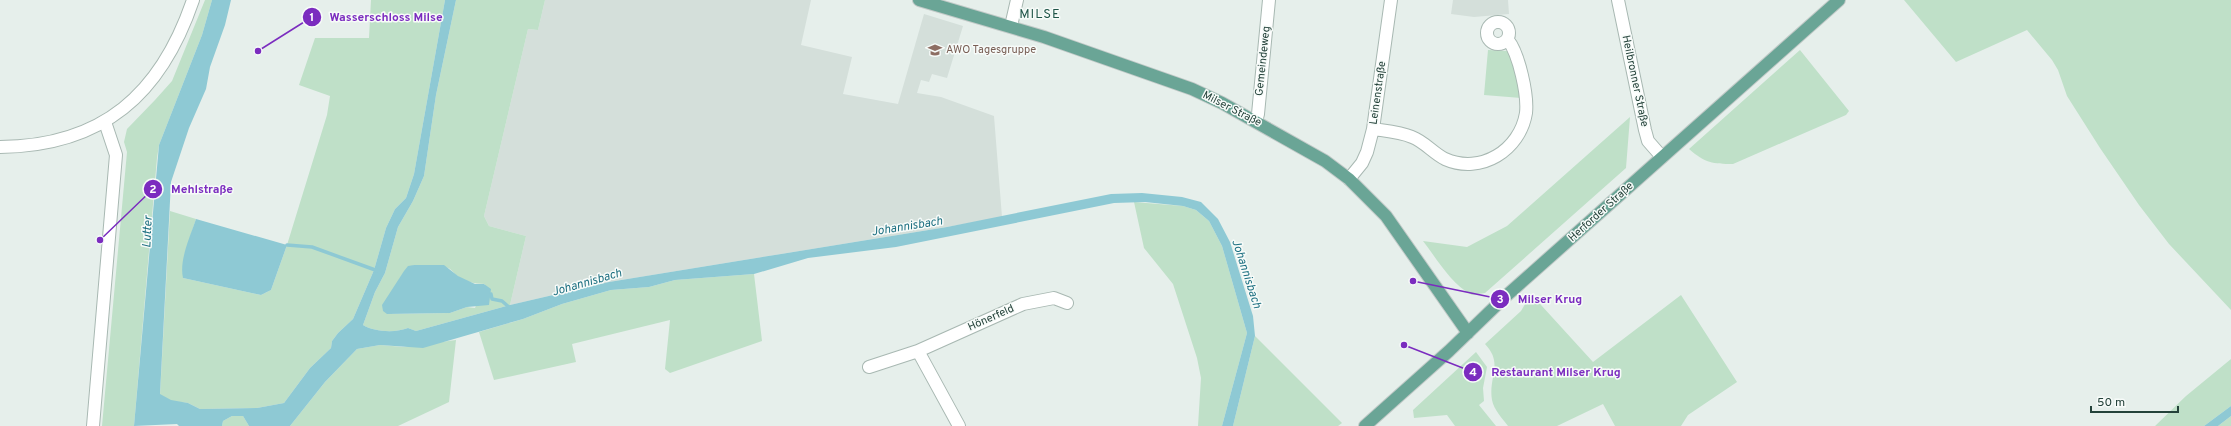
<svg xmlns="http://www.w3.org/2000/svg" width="2231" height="426" font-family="Overpass,sans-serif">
<rect width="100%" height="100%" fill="#e6efeb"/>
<path fill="#d4dfda" d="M 545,0 L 811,0 L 801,45 L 852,57 L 843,94 L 898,104 L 924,14 L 963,26 L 947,78 L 932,74 L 929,82 L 921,80 L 917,93 L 941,97 L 994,116 L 1002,217 L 947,227 L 609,282 L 510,305 L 526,236 L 489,226 L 484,216 L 528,29 L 538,30 Z
M 1453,0 L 1508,0 L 1509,14 L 1474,17 L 1451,14 Z"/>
<path fill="#bfe0c8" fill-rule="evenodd" d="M 205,0 L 212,0 L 202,35 L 159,145 L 157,158 L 134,426 L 102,426 L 127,152 L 124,142 L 127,129 L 155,100 L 172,81 Z
M 371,0 L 445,0 L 414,174 L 406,198 L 395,209 L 386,228 L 374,270 L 353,319 L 338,333 L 332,341 L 331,348 L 310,368 L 284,403 L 257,408 L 200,409 L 188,403 L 171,401 L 160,395 L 170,211 L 196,219 L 185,253 L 183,278 L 261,295 L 271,290 L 287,245 L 327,115 L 330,96 L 299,85 L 315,38 L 369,38 Z
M 456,0 L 545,0 L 538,30 L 528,29 L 484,216 L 489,226 L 526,236 L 510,305 L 416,331 L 408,328 C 396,333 374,332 363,325 L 375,292 L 385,273 L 398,227 L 413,201 L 424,176 L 436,95 ZM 414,265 C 426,266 438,263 448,268 C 451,269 453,272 455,274 C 463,281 474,284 485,284 L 475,308 L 467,307 L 450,313 L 392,314 C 394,293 394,277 414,265 Z
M 1904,0 L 2231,0 L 2231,310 L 2169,244 L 2139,205 L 2100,148 L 2067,96 L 2058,70 L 2052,60 L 2027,30 L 1956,62 Z
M 1488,50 L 1508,51 L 1512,54 L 1521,98 L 1484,95 Z
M 1800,50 L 1849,111 L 1846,115 L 1733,164 C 1713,164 1705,163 1689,149 Z
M 1630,117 L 1626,168 L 1485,293 L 1472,295 C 1451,284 1437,259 1423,241 L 1467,247 L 1507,226 Z
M 1134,202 L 1183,206 L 1196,210 L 1209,221 L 1222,246 L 1247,333 L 1222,426 L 1198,426 L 1201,378 L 1197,358 L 1173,284 L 1144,248 Z
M 754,274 L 762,341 L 670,373 L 665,369 L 670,320 L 572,344 L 576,362 L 494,380 L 479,332 L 523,319 L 562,304 L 611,290 L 649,287 L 675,280 Z
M 1531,294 L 1593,362 L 1681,295 L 1737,382 L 1688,415 L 1681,426 L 1615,426 L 1603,404 L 1557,426 L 1508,426 C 1502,418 1494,410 1492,400 C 1488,377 1504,364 1485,344 L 1521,311 Z
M 1255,336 L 1342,423 L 1338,426 L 1233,426 Z
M 456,340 L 449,402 L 398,426 L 290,426 L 325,382 L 357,349 L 380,345 L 404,347 Z
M 1476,352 L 1487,367 L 1483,388 L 1484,401 L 1479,405 L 1496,426 L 1455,426 L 1447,415 L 1414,418 L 1413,410 Z
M 2231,359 L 2231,406 L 2204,426 L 2155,426 L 2186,396 Z
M 232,416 L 243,416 L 249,426 L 222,426 L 223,421 Z
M 2231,416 L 2231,426 L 2218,426 Z"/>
<path fill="#8ec9d4" d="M 212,0 L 231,0 L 225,25 L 210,67 L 206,89 L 189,128 L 171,182 L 160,394 L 171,400 L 188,403 L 200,409 L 257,408 L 284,403 L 310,368 L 331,348 L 332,341 L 338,333 L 353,319 L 374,270 L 386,228 L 395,209 L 406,198 L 414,174 L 445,0 L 456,0 L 436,95 L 424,176 L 413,201 L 398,227 L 385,273 L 375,292 L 363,325 C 374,332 396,333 408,328 L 416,331 L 510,305 L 609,282 L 947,227 L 1111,194 L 1142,193 L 1182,197 L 1201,202 L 1218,219 L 1230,242 L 1253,316 L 1255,336 L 1233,426 L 1222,426 L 1247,333 L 1222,246 L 1209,221 L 1196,210 L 1183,206 L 1145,202 L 1114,203 L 896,247 L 808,258 L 754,274 L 675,280 L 649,287 L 611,290 L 562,304 L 523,319 L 423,348 L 380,345 L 357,349 L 325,382 L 290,426 L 249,426 L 243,416 L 232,416 L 223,421 L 222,426 L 179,426 L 177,424 L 134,426 L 159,145 L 202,35 Z
M 196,219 L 287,245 L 271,290 L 261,295 L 183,278 C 179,260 190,237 196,219 Z
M 414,265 L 444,265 L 458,276 L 475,284 L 484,284 L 491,289 L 489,305 L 467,307 L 450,313 L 387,314 L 383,311 L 382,305 L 404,271 L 408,266 Z
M 2231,406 L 2231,416 L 2218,426 L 2204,426 Z"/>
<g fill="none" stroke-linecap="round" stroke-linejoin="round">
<path stroke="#8ec9d4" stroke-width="3.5" d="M 287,245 L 312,247 L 378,271
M 491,294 L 492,299 L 502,301 L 510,308"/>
<defs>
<path id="minor" d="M 1618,0 L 1645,130 L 1648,141 L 1662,157
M1487 33a11 11 0 1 1 22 0a11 11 0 1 1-22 0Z
M 1011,26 L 1017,0
M 1256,121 L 1258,114 L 1269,0
M 1373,129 C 1386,131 1400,132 1412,137 C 1425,142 1433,153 1445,159 C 1481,175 1520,150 1526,113 C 1528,95 1519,54 1508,40
M 0,147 C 103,146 161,94 193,0
M 1349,179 L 1362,163 L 1367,152 L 1373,129 L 1391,0
M 918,351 L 959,426
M 869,367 L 918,351 L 1023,304 L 1054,298 L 1067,303
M 93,426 L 116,155 L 105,122"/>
<path id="major" d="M 919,0 L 1044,37 L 1192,89 L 1222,103 L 1325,161 L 1349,179 L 1386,216 L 1468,333
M 1365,426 L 1449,351 L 1506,296 L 1839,0"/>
</defs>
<use href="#minor" stroke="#a8b8b2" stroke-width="14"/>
<use href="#major" stroke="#c2cac8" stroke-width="14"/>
<use href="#minor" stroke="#fff" stroke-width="12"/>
<use href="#major" stroke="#6aa596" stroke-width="12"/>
</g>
<defs>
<symbol id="school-bare" viewBox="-9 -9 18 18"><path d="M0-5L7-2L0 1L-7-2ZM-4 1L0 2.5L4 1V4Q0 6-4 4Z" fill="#8d6e63" stroke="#f7fbf9" stroke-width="2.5" paint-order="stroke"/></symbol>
</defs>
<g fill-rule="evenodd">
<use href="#school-bare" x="925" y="40" width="20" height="20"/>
</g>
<g text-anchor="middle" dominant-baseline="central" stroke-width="3" stroke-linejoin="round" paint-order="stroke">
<g font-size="11" fill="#785e54" stroke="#f7fbf9" text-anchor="start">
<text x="946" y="50">AWO Tagesgruppe</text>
</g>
<g font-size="11" fill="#24423a" stroke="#f7fbf9">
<text transform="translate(1263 61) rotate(-84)">Gemeindeweg</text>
<text transform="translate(1635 81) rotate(78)">Heilbronner Straße</text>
<text transform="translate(1378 93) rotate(-82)">Leinenstraße</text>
<text transform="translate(1232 109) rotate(27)">Milser Straße</text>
<text transform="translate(1601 212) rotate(-42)">Herforder Straße</text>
<text transform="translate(991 318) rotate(-24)">Hönerfeld</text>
</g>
<g font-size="12" font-style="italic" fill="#1c6f80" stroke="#f7fbf9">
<text transform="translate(907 227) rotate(-9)">Johannisbach</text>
<text transform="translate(148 232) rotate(-87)">Lutter</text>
<text transform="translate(1246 274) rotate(72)">Johannisbach</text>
<text transform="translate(587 283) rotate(-16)">Johannisbach</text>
</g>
<g font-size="13" letter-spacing="1" fill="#1f5548" stroke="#f7fbf9">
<text x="1040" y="15">MILSE</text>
</g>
</g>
<path fill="none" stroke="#7b2cbf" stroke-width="1.5" d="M258 51L312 17M100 240L153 189M1413 281L1500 299M1404 345L1473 372"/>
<g fill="#7b2cbf" stroke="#f7fbf9" stroke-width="1.5">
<circle cx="258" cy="51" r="4"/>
<circle cx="100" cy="240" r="4"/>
<circle cx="1413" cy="281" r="4"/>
<circle cx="1404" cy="345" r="4"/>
<circle cx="312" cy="17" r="10"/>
<circle cx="153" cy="189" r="10"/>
<circle cx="1500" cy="299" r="10"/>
<circle cx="1473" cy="372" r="10"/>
</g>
<g font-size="12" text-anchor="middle" font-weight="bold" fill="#fff">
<text x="312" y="21">1</text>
<text x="153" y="193">2</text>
<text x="1500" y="303">3</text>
<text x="1473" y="376">4</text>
</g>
<g font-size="12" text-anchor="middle" font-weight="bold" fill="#7b2cbf" stroke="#f7fbf9" stroke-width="3" stroke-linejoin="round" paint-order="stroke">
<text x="386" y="21">Wasserschloss Milse</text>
<text x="202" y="193">Mehlstraße</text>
<text x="1550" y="303">Milser Krug</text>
<text x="1556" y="376">Restaurant Milser Krug</text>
</g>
<path d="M2091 406v6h87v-6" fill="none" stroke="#24423a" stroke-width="2"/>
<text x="2097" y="406" font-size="12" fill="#24423a" stroke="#f7fbf9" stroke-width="3" paint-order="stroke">50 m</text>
</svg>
